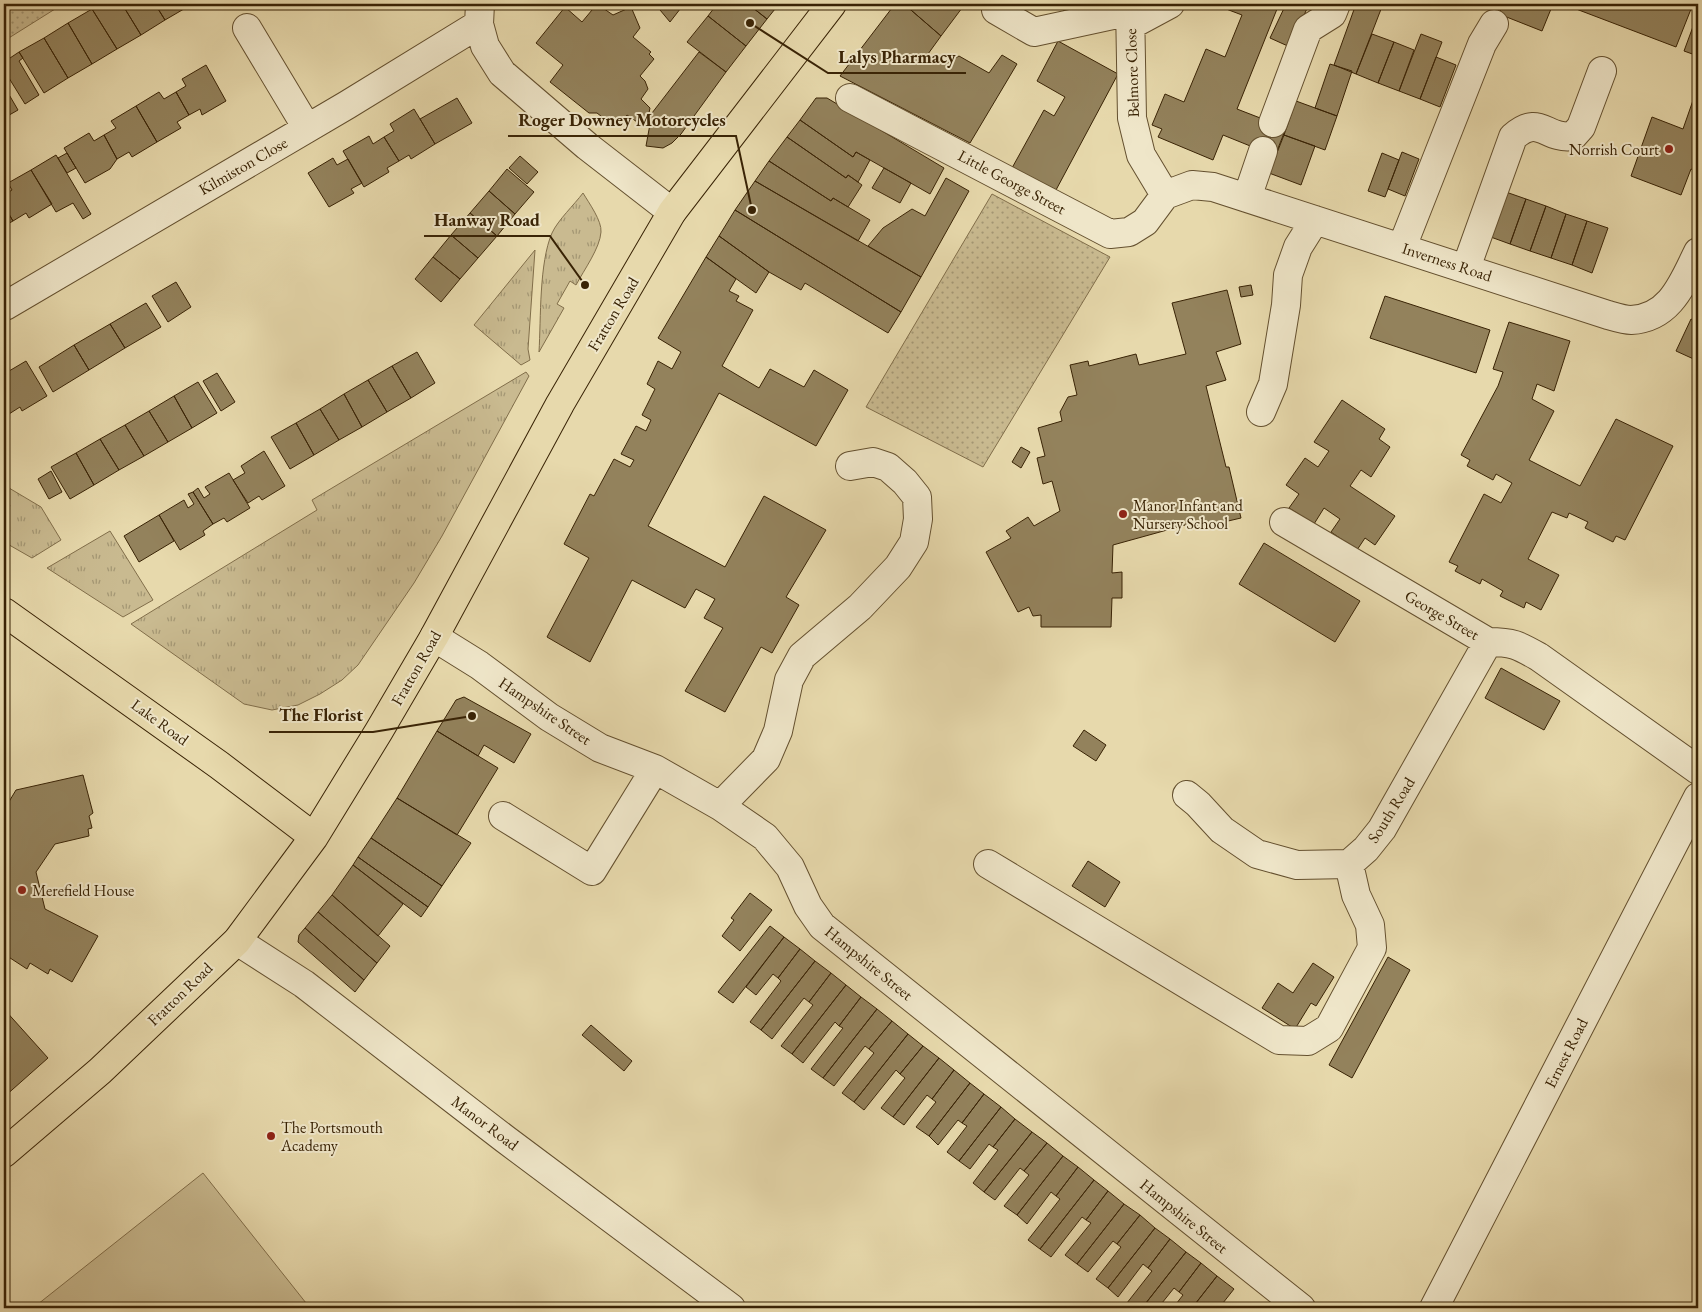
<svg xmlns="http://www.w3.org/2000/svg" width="1702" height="1312" font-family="'EB Garamond',serif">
<defs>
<pattern id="grass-tufts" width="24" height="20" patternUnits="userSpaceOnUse" patternTransform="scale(1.25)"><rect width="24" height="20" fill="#c9ba90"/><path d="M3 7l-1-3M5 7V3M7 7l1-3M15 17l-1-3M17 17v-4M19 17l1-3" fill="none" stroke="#a49774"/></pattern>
<pattern id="park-dots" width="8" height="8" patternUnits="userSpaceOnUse" patternTransform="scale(1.25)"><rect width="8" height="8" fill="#c9ba90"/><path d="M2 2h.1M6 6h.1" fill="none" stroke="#a49774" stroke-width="1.8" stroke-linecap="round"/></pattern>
</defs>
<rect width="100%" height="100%" fill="#e7d9ac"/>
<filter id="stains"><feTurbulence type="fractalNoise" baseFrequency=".004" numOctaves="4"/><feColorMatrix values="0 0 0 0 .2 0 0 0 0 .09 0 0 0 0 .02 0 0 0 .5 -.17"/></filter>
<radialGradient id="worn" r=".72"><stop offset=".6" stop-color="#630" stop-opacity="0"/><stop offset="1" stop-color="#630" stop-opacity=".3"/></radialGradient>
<path fill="url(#grass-tufts)" stroke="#816e4a" d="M 583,193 C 589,203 602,221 601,232 C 600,248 584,270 576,285 L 570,281 L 557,304 L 564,308 L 539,352 C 541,318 539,263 552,233 C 558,220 574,205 583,193 Z
M 535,250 L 528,349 L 530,360 L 521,365 L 474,325 Z
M 526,372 L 529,376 L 442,536 L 414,583 L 358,665 L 342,680 L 320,694 L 298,705 L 272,710 L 244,704 L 131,624 L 317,510 L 312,500 Z
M 4,485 L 41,507 L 61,540 L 32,558 L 4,542 Z
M 110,531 L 153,600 L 123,617 L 47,568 Z"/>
<path fill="url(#park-dots)" stroke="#816e4a" d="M 4,4 L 63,4 L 4,41 Z
M 992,194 L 1110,257 L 983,467 L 866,407 Z"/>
<path fill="#c9ba90" stroke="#816e4a" d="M 203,1173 L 310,1308 L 33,1308 Z"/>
<path fill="#93825c" stroke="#392305" d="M 100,4 L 122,4 L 141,35 L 117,49 L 92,9 Z
M 122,4 L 155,4 L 165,20 L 141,35 Z
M 155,4 L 188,4 L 189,6 L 165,20 Z
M 597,4 L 613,15 L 631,7 L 640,28 L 633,37 L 651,52 L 649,54 L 654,59 L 640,76 L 645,81 L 648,89 L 641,99 L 650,108 L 646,127 L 640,124 L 627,115 L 623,120 L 615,123 L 610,118 L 606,120 L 597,113 L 589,113 L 550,82 L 563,65 L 536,43 L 565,7 L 582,22 Z
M 655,4 L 684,4 L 670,22 Z
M 717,4 L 748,4 L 767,19 L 746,46 L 708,16 Z
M 748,4 L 779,4 L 767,19 Z
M 895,4 L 904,4 L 941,36 L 928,54 L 945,64 L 959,56 L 989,73 L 1002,55 L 1017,64 L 970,143 L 840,76 Z
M 904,4 L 965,4 L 941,36 Z
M 1054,4 L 1078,4 L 1071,15 Z
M 1213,4 L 1279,4 L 1237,109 L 1286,128 L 1275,156 L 1223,135 L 1213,160 L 1158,137 L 1162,129 L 1152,125 L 1165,94 L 1184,102 L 1206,49 L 1225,57 L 1242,15 Z
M 1286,4 L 1309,4 L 1290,47 L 1270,38 Z
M 1356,4 L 1383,4 L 1356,74 L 1334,65 Z
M 1503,4 L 1553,4 L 1542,31 L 1499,14 Z
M 1563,4 L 1693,4 L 1676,47 Z
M 92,9 L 117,49 L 92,64 L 68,23 Z
M 1698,13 L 1698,56 L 1684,51 Z
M 708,16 L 746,46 L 726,72 L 687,42 Z
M 68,23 L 92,64 L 68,78 L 44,38 Z
M 1372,34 L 1394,42 L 1378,83 L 1356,74 Z
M 1421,34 L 1442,42 L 1420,99 L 1399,91 Z
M 44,38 L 68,78 L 44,93 L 19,52 Z
M 1058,41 L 1118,74 L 1056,190 L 1012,168 L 1044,110 L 1054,116 L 1065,97 L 1037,81 Z
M 1394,42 L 1414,50 L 1399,91 L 1378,83 Z
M 19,52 L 23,58 L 19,61 L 39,95 L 25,104 L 4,70 L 4,62 Z
M 699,52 L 726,72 L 681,134 L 672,143 L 663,148 L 646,146 L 652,113 Z
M 1436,57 L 1456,65 L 1440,107 L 1420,99 Z
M 1330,64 L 1352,71 L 1337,116 L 1315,108 Z
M 206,65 L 226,101 L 202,115 L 200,109 L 189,115 L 176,92 L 186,86 L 182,79 Z
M 4,86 L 18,110 L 4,118 Z
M 1698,86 L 1698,172 L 1691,169 L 1681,195 L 1631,176 L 1652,117 L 1683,129 Z
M 159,92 L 164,99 L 176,92 L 189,115 L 177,122 L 181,128 L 157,142 L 136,106 Z
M 457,98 L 472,123 L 435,144 L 420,119 Z
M 816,98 L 827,98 L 944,168 L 930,194 L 856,152 L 853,157 L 800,120 Z
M 1296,101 L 1337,116 L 1325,150 L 1284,135 Z
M 136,106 L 157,142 L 132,157 L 129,152 L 117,159 L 104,135 L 116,128 L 111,121 Z
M 414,109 L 435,144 L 411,159 L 409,155 L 399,161 L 384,137 L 394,131 L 390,124 Z
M 800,120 L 853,157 L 856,152 L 870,160 L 858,182 L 848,175 L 846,178 L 787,137 Z
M 89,133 L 94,141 L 104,135 L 117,159 L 110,169 L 85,183 L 64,148 Z
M 1284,135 L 1315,146 L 1301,185 L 1269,173 Z
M 369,136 L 373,144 L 384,137 L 399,161 L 387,168 L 389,172 L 364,187 L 343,151 Z
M 787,137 L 846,178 L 848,175 L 862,185 L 848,207 L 833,198 L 831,201 L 769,161 Z
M 1402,152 L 1419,159 L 1405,196 L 1388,189 Z
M 67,153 L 76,168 L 67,173 L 58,158 Z
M 1382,153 L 1399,160 L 1385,197 L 1368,191 Z
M 56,155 L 91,214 L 83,219 L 73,203 L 56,212 L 31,170 Z
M 520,156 L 538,172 L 527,184 L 509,168 Z
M 333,158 L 337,165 L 348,159 L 362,183 L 351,189 L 354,193 L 329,207 L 308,173 Z
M 769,161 L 831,201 L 833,198 L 870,220 L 858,241 L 755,181 Z
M 884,168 L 911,183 L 900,203 L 872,188 Z
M 507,169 L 534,192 L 515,214 L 489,191 Z
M 31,170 L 52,204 L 29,218 L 26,213 L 13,221 L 4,206 L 4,195 L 12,190 L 8,183 Z
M 946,178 L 969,191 L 921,277 L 868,246 L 883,228 L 912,209 L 925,216 Z
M 755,181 L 921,277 L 901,312 L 735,210 Z
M 489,191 L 515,214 L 497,236 L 470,213 Z
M 1503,191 L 1526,199 L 1510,244 L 1488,236 Z
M 1526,199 L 1546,206 L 1530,251 L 1510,244 Z
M 4,206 L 13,221 L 4,226 L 7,232 L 4,234 Z
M 1546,206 L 1566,214 L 1551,258 L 1530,251 Z
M 735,210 L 901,312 L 888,333 L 805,283 L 801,290 L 769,272 L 719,236 Z
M 470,213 L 497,236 L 478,258 L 451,235 Z
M 1566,214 L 1587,221 L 1572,265 L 1551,258 Z
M 1587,221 L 1608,228 L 1592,273 L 1572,265 Z
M 451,235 L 478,258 L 460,279 L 433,257 Z
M 719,236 L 769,272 L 756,293 L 706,257 Z
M 433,257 L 460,279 L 441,302 L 415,279 Z
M 706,257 L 736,279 L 729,291 L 739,296 L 736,301 L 753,310 L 722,366 L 759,388 L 770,369 L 804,387 L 814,370 L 848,390 L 816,446 L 719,393 L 648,526 L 725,567 L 764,496 L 826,530 L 786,597 L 799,605 L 772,653 L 761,647 L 725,712 L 685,691 L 723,628 L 704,618 L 715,599 L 696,589 L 685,608 L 632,580 L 590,662 L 547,637 L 589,558 L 564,544 L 590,494 L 594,496 L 614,459 L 630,467 L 634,460 L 621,454 L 636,426 L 646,431 L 651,420 L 642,415 L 655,389 L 647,384 L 658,361 L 672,369 L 681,352 L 658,338 Z
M 176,282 L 191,307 L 168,322 L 152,296 Z
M 1251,285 L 1253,295 L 1241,297 L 1239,287 Z
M 1227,290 L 1241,344 L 1216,352 L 1226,380 L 1206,386 L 1226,467 L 1229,467 L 1241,518 L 1198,528 L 1196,522 L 1113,545 L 1112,573 L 1122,572 L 1122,598 L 1112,598 L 1111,627 L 1041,627 L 1041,615 L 1033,616 L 1029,607 L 1018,612 L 986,552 L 1011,538 L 1006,531 L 1028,517 L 1034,526 L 1060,511 L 1052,481 L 1043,484 L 1037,458 L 1045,456 L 1038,428 L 1062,421 L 1060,412 L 1068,397 L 1077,395 L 1070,365 L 1088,361 L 1089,366 L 1136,354 L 1139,365 L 1186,354 L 1172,303 Z
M 1385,296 L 1490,330 L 1476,373 L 1370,338 Z
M 146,303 L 161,327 L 125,348 L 110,324 Z
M 1691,319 L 1698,322 L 1698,361 L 1676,351 Z
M 1509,322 L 1570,341 L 1554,391 L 1537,384 L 1532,399 L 1554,411 L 1529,460 L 1580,486 L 1616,419 L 1673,446 L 1625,540 L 1616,536 L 1613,542 L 1585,528 L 1588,522 L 1569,513 L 1567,518 L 1552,512 L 1528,559 L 1559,575 L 1541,610 L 1526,602 L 1524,608 L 1500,596 L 1503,591 L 1482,579 L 1480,584 L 1455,571 L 1458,566 L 1449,562 L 1484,494 L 1501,503 L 1512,483 L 1496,474 L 1493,480 L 1467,466 L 1470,460 L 1461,455 L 1498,386 L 1503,372 L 1493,369 Z
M 110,324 L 125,348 L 89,370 L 74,345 Z
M 74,345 L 89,370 L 53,392 L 39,367 Z
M 417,352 L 435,383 L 411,398 L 392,366 Z
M 26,361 L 47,396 L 22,411 L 20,407 L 9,414 L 4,405 L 4,384 L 5,383 L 4,374 Z
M 392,366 L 411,398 L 387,412 L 368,380 Z
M 217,373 L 235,402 L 221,411 L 203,381 Z
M 368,380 L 387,412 L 362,427 L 344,394 Z
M 198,382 L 217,413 L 192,428 L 174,396 Z
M 344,394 L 362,427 L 339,440 L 320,409 Z
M 174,396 L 192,428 L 168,442 L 149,411 Z
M 1342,400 L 1385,429 L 1379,439 L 1390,447 L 1371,477 L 1361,470 L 1350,486 L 1395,516 L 1375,545 L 1365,538 L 1357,550 L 1331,532 L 1340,519 L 1324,508 L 1314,524 L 1289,508 L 1299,494 L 1286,485 L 1305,458 L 1318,467 L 1329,451 L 1314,442 Z
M 320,409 L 339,440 L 314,455 L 296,423 Z
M 149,411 L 168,442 L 144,456 L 125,425 Z
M 296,423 L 314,455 L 290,469 L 271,437 Z
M 125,425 L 144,456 L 119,470 L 100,439 Z
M 100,439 L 119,470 L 94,485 L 76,453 Z
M 1021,447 L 1030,452 L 1021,468 L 1012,462 Z
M 264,451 L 285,486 L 262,500 L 259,496 L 248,503 L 233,480 L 245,473 L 241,466 Z
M 76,453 L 94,485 L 70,499 L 51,467 Z
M 51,471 L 62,492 L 49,499 L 38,479 Z
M 229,473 L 250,508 L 227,522 L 224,518 L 213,524 L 193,492 L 198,488 L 204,498 L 210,494 L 205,487 Z
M 193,492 L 213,524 L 203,531 L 205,535 L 180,550 L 159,515 L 184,500 L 188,508 L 194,504 L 188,494 Z
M 159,515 L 174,541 L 139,562 L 124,536 Z
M 1264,543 L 1360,601 L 1335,642 L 1239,584 Z
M 1501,668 L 1560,701 L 1544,730 L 1485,698 Z
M 464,697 L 531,734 L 514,763 L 484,745 L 478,756 L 437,731 L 456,700 Z
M 1084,730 L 1106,745 L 1096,761 L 1073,746 Z
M 437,731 L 498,768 L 457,835 L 397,798 Z
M 83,775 L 93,813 L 89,816 L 92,828 L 88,829 L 89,836 L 55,844 L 36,872 L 45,909 L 98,936 L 72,982 L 50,969 L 48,974 L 30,963 L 27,969 L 4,954 L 4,810 L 16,790 Z
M 397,798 L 471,843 L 442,886 L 371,838 Z
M 371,838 L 442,886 L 428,907 L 358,857 Z
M 358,857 L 428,907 L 421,917 L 353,865 Z
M 1088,861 L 1120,882 L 1105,907 L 1072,886 Z
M 353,865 L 403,904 L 378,936 L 332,895 Z
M 750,893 L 772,910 L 740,951 L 722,936 L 734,920 L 731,918 Z
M 332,895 L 390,946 L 377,963 L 318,912 Z
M 318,912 L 377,963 L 364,980 L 305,928 Z
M 770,926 L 784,937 L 733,1003 L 718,992 Z
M 305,928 L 364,980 L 355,992 L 298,942 L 299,935 Z
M 784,937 L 800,949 L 778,978 L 773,974 L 756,995 L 746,987 Z
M 800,949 L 815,961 L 761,1030 L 750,1022 L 781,981 L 778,978 Z
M 1388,957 L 1410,970 L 1352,1078 L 1329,1065 Z
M 815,961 L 831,973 L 809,1002 L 804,998 L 772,1039 L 761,1030 Z
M 1313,963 L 1334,977 L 1316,1006 L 1311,1003 L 1295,1029 L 1262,1008 L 1278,983 L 1293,993 Z
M 831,973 L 846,985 L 792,1054 L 781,1046 L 813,1005 L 809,1002 Z
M 846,985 L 861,997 L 839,1026 L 835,1022 L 803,1063 L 792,1054 Z
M 861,997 L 877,1009 L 823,1078 L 811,1069 L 843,1028 L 839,1026 Z
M 4,1009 L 48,1058 L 4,1097 Z
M 877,1009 L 892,1021 L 869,1049 L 865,1046 L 834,1086 L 823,1078 Z
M 892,1021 L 908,1034 L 854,1102 L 842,1093 L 874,1053 L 869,1049 Z
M 591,1025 L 632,1061 L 624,1071 L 582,1035 Z
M 908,1034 L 923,1046 L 900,1074 L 896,1070 L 864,1110 L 854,1102 Z
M 923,1046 L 939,1058 L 893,1117 L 881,1108 L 905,1078 L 900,1074 Z
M 939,1058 L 954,1070 L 932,1099 L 927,1095 L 904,1125 L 893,1117 Z
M 954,1070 L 970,1083 L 929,1136 L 916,1127 L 936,1102 L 932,1099 Z
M 970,1083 L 984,1094 L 962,1123 L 958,1120 L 938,1145 L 929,1136 Z
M 984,1094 L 1001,1107 L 959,1161 L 947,1152 L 967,1126 L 962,1123 Z
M 1001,1107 L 1015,1119 L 993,1147 L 989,1144 L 970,1169 L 959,1161 Z
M 1015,1119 L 1032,1132 L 984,1192 L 973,1183 L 998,1150 L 993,1147 Z
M 1032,1132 L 1047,1143 L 1024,1171 L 1020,1168 L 995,1200 L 984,1192 Z
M 1047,1143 L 1063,1156 L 1017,1215 L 1004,1206 L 1029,1175 L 1024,1171 Z
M 1063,1156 L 1078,1167 L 1056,1196 L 1051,1192 L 1027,1224 L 1017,1215 Z
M 1078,1167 L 1094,1180 L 1040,1249 L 1028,1240 L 1060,1199 L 1056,1196 Z
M 1094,1180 L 1108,1191 L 1086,1220 L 1082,1217 L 1051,1257 L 1040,1249 Z
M 1108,1191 L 1124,1204 L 1077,1264 L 1065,1255 L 1091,1223 L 1086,1220 Z
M 1124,1204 L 1140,1215 L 1117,1244 L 1113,1241 L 1088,1272 L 1077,1264 Z
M 1140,1215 L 1155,1228 L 1108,1288 L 1096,1279 L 1121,1247 L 1117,1244 Z
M 1155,1228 L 1170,1239 L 1148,1268 L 1143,1264 L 1118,1297 L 1108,1288 Z
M 1170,1239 L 1186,1252 L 1142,1308 L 1123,1308 L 1152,1271 L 1148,1268 Z
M 1186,1252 L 1201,1263 L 1179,1292 L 1174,1288 L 1158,1308 L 1142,1308 Z
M 1201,1263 L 1217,1276 L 1192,1308 L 1173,1308 L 1183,1295 L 1179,1292 Z
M 1217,1276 L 1234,1289 L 1219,1308 L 1192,1308 Z"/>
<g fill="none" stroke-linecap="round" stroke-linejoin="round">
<defs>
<path id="minor" d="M 480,4 L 479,24 L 485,46 L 502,73 L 587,146 L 672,212
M 1130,4 L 1132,118 L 1141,155 L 1165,195
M 996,10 L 1034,32 L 1131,11
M 1131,25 L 1170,4
M 247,28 L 307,128
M 850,98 L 1110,234 L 1129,232 L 1145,222 L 1165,195
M 1273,123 L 1308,29 L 1332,14 L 1336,4
M 1165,195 L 1192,185 L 1213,187 L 1608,315 C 1615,317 1624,320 1631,320 C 1671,318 1683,282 1698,252
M 1247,198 L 1263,151
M 1402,247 L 1482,44 L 1494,24
M 1466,268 L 1513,137 C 1540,113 1545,140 1573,136 L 1581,127 L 1602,71
M 5,306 L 347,105 L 479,24
M 1261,412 L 1273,384 L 1286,305 L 1288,275 L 1298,247 L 1315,220
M 1284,522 L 1488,642 C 1513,642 1518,645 1539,657 L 1698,770
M 434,637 L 479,665 L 549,717 L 600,748 L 655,769 L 720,806 L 765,837 L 790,867 L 808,906 L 822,926 L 1301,1308
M 1187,795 L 1198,804 L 1222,830 L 1257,854 L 1297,865 L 1349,864 L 1366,849 L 1382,829 L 1488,642
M 720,806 L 766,759 L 778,731 L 789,680 L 802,656 L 860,607 L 898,567 L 914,542 L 918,519 L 917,497 L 905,482 L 888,467 L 873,462 L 850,466
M 503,816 L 592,871 L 655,769
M 988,864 L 1279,1040 L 1308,1041 L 1329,1028 L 1372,948 L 1370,925 L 1356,895 L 1349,864
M 237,941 L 304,984 L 505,1139 L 731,1308
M 1434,1308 L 1698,797"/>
<path id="major" d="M 4,612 L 219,765 L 314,837
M 4,1153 L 100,1071 L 237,941 L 314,837 L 379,731 L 434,637 L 560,404 L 672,212 L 832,4"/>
</defs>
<use href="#minor" stroke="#64502f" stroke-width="30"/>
<use href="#major" stroke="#392305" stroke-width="30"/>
<use href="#minor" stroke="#efe6c9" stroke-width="28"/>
<use href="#major" stroke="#e7d9ac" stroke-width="28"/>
</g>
<g fill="#8f2418" stroke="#efe6c9" stroke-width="2">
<circle cx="1669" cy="149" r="5"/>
<circle cx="1123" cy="514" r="5"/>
<circle cx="22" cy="890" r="5"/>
<circle cx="271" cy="1136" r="5"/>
</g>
<g text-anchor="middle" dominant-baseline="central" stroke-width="4" stroke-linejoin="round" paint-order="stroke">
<g font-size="16" fill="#392305" stroke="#efe6c9">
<text transform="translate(1132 73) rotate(-92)">Belmore Close</text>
<text transform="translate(243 166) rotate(-30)">Kilmiston Close</text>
<text transform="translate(1012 182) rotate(28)">Little George Street</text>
<text transform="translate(1447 262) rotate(18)">Inverness Road</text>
<text transform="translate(613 314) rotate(-59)">Fratton Road</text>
<text transform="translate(1442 615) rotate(30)">George Street</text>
<text transform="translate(416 668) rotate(-60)">Fratton Road</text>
<text transform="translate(545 711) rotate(34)">Hampshire Street</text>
<text transform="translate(160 722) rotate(36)">Lake Road</text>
<text transform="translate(1391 810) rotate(-58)">South Road</text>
<text transform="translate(869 963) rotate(39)">Hampshire Street</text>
<text transform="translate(180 994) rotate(-44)">Fratton Road</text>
<text transform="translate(1566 1053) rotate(-63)">Ernest Road</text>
<text transform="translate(485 1123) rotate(37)">Manor Road</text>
<text transform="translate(1184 1216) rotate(39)">Hampshire Street</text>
</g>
<g font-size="16" fill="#392305" stroke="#efe6c9" text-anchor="start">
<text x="1659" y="149" text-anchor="end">Norrish Court</text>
<text x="1133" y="505">Manor Infant and<tspan x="1133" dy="18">Nursery School</tspan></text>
<text x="32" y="890">Merefield House</text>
<text x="281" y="1127">The Portsmouth<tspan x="281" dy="18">Academy</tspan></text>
</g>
</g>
<path fill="none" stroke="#392305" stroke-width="2" d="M750 23L828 73H966M752 210L736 136H508M585 285L550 236H424M472 716L373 732H269"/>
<g fill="#392305" stroke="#efe6c9" stroke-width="2">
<circle cx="750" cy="23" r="5"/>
<circle cx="752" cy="210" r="5"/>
<circle cx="585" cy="285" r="5"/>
<circle cx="472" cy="716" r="5"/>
</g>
<g font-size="18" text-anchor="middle" font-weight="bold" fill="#392305" stroke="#efe6c9" stroke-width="4" stroke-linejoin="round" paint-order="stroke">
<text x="897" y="63">Lalys Pharmacy</text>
<text x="622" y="126">Roger Downey Motorcycles</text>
<text x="487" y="226">Hanway Road</text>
<text x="321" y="721">The Florist</text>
</g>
<rect width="1702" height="1312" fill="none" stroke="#e7d9ac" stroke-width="20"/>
<rect x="5" y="5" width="1692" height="1302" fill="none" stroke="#392305" stroke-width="2.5"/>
<rect x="10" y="10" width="1682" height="1292" fill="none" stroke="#392305"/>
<rect width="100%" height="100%" filter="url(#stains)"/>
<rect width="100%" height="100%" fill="url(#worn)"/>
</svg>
